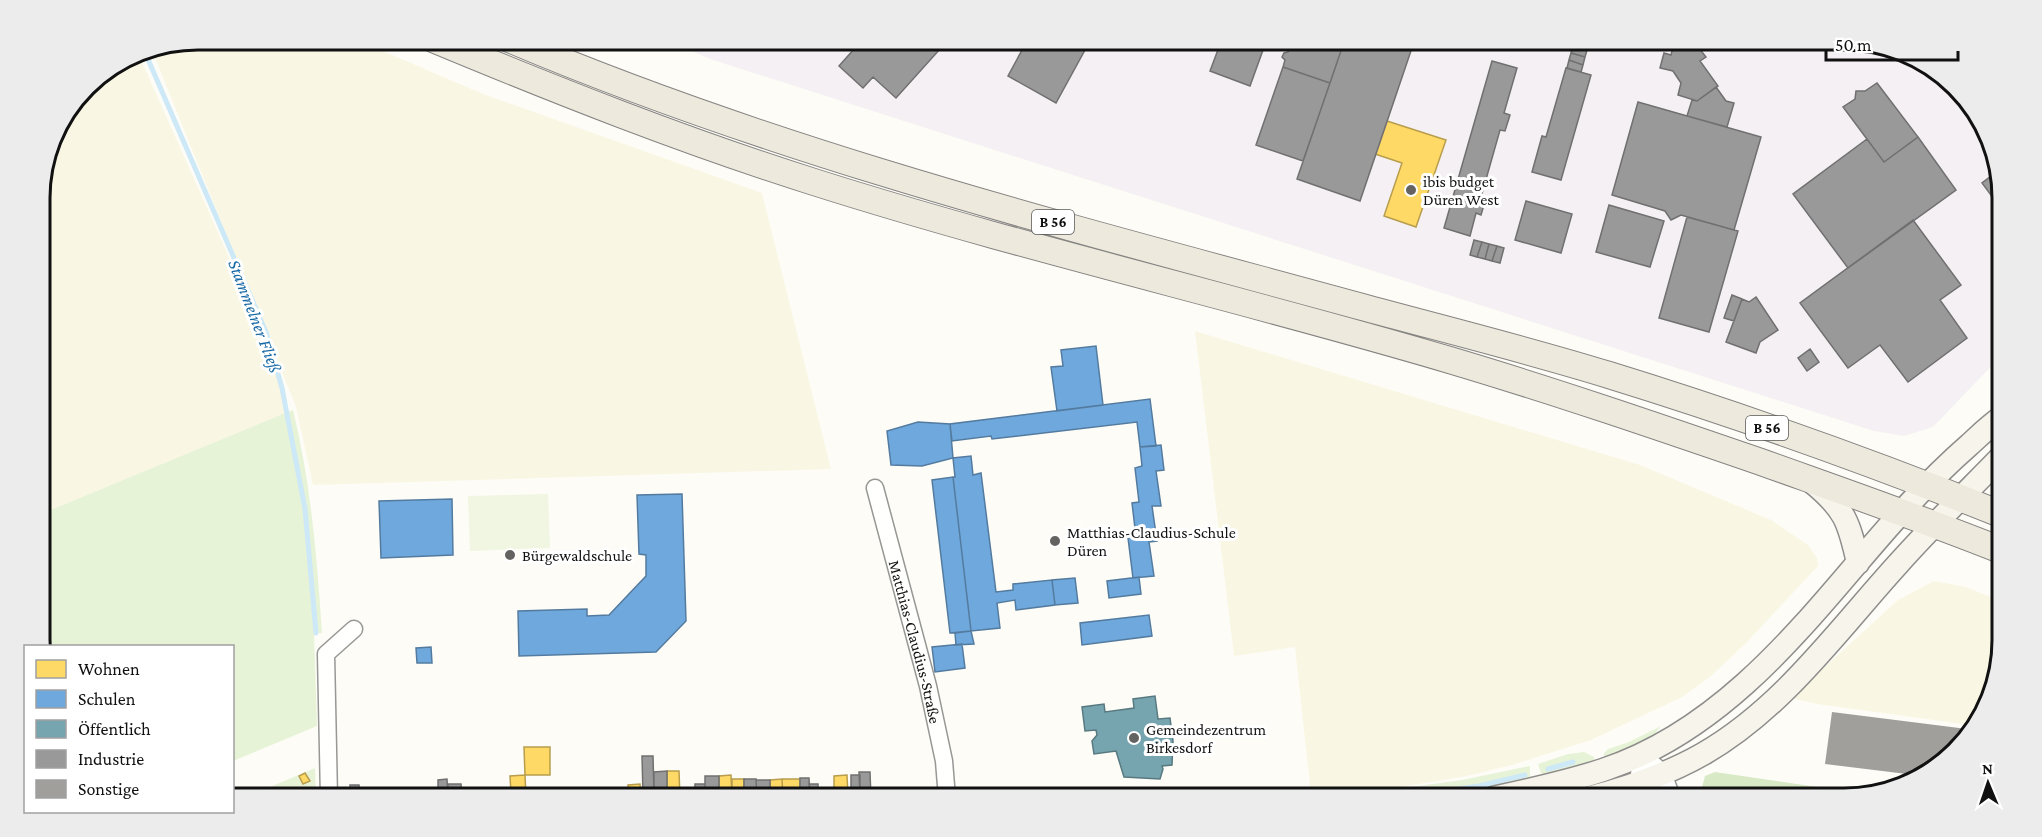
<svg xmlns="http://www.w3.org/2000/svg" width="2042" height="837" font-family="'Crimson Pro',serif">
<rect width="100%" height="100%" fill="#fdfcf7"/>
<path fill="#f5f0f3" d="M 664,39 L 1845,39 L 1896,48 L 1964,93 L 2002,176 L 2002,355 L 1933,427 L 1904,436 L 1874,431 L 710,59 Z"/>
<path fill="#f9f7e4" d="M 197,39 L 355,39 L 483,94 L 762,193 L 831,469 L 313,485 L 296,407 L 151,48 Z
M 137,51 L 262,331 L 281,386 L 285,414 L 41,514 L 39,186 L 55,127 L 93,78 Z
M 1195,331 L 1640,465 L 1771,520 L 1808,545 L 1817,558 L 1818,566 L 1746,643 L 1710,677 L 1682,697 L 1591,740 L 1512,765 L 1467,776 L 1401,787 L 1311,795 L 1295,647 L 1234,656 Z
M 1934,581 L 1966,587 L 2003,602 L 2003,640 L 1994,691 L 1970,725 L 1817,704 L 1791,698 L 1898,600 Z"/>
<path fill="#e7f3d7" d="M 293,410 C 311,483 317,558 322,633 L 314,633 L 317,726 L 233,761 L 232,646 L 42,646 L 41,514 Z
M 1661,726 L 1653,736 L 1604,759 L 1604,753 L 1608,749 L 1629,742 Z
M 1584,752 L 1594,757 L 1595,763 L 1545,775 L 1541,773 L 1538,764 L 1568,754 Z
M 1530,766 L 1530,778 L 1489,792 L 1458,798 L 1332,798 L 1462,780 Z
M 315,768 L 316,798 L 244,798 Z"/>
<path fill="#d8eac5" d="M 1715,772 L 1866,794 L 1855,798 L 1699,798 L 1705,776 Z"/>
<path fill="#f0f6e1" d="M 548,494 L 550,548 L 470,551 L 468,496 Z"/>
<path fill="#ffd966" stroke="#b89d4c" stroke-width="1.5" d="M 1387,121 L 1446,140 L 1416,227 L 1384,216 L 1402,163 L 1375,154 Z
M 524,747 L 550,747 L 550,775 L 525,775 Z
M 667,771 L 679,771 L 680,798 L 667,798 Z
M 305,773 L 310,781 L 303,784 L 299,776 Z
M 525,775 L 526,798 L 517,798 L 517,792 L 511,793 L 510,776 Z
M 731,775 L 732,798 L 719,798 L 719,776 Z
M 847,775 L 848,796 L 834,796 L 834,776 Z
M 732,779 L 744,779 L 744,798 L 732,798 Z
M 782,779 L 800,779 L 800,798 L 783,798 Z
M 782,779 L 783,798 L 770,798 L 770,780 Z
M 640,784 L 641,798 L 628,798 L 628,785 Z
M 619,790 L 628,790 L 628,798 L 619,798 Z
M 886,792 L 886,798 L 874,798 L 874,793 Z"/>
<path fill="#6fa8dc" stroke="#537b9f" stroke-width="1.5" d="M 1096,346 L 1103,405 L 1057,411 L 1051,367 L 1063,366 L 1061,350 Z
M 1150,399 L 1156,446 L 1140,447 L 1137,422 L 992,439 L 991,436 L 952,441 L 950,424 Z
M 918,422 L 950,424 L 953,458 L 922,466 L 891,465 L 887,431 Z
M 1161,445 L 1164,470 L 1156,471 L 1161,506 L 1152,506 L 1157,541 L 1149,542 L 1154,576 L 1133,578 L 1128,538 L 1136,537 L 1132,503 L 1139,502 L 1135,468 L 1142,466 L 1140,447 Z
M 971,456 L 973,475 L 981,473 L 996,592 L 1013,590 L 1013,584 L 1052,580 L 1055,605 L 1016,610 L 1015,600 L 997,603 L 1000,628 L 971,631 L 953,477 L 955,477 L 953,458 Z
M 953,477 L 971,631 L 950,633 L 932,480 Z
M 682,494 L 686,621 L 656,652 L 519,656 L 518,611 L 587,609 L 587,616 L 609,615 L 646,576 L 646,555 L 639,554 L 637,495 Z
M 452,499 L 453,555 L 381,558 L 379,501 Z
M 1139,577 L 1141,594 L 1109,598 L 1107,581 Z
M 1075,578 L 1078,603 L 1055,605 L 1052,580 Z
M 1149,615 L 1152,636 L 1082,645 L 1080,623 Z
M 971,631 L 974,644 L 956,645 L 955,633 Z
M 962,644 L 965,668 L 935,672 L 932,647 Z
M 431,647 L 432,663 L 417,663 L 416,648 Z"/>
<path fill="#76a5af" stroke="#587980" stroke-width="1.5" d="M 1155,696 L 1158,719 L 1170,718 L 1173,741 L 1172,765 L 1162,766 L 1163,769 L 1160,779 L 1124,777 L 1116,751 L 1094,754 L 1092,741 L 1097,735 L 1096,730 L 1085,731 L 1082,707 L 1104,704 L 1105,712 L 1134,708 L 1133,699 Z"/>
<path fill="#999" stroke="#707070" stroke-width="1.5" d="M 863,39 L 949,39 L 896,98 L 873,77 L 863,88 L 839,66 Z
M 1028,39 L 1091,39 L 1056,103 L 1008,76 Z
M 1222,39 L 1267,39 L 1250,86 L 1210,71 Z
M 1292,39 L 1345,39 L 1330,83 L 1283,67 L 1285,60 L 1282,57 L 1284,53 L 1288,52 Z
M 1345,39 L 1379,39 L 1399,46 L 1401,39 L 1415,39 L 1360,201 L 1297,179 Z
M 1575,39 L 1589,43 L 1587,50 L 1573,46 Z
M 1675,39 L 1695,43 L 1706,57 L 1700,61 L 1718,86 L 1697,101 L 1678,95 L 1681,83 L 1673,71 L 1660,68 L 1664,53 L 1671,55 Z
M 1573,46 L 1587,50 L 1585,57 L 1571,53 Z
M 1571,53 L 1585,57 L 1583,65 L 1569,60 Z
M 1569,60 L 1583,65 L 1581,72 L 1567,68 Z
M 1492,61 L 1517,68 L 1504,113 L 1510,115 L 1505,131 L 1500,130 L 1481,197 L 1486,198 L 1481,215 L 1476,213 L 1470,236 L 1444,228 Z
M 1283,67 L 1330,83 L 1303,161 L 1256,145 Z
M 1566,68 L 1591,75 L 1561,180 L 1532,172 L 1542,136 L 1546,137 Z
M 1877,83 L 1918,137 L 1884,162 L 1843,107 L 1855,99 L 1856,91 L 1865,91 Z
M 1716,87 L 1726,101 L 1734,103 L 1727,127 L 1687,116 L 1692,100 L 1697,101 Z
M 1638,102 L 1761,137 L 1734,230 L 1681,215 L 1671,220 L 1665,211 L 1612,195 Z
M 1918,137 L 1956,190 L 1848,268 L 1793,194 L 1867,139 L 1884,162 Z
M 1999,170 L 2002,176 L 2002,210 L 1982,183 Z
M 1526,201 L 1572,214 L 1561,253 L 1515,240 Z
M 1609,205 L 1664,221 L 1650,267 L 1596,252 Z
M 1687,217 L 1738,231 L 1709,332 L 1659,318 Z
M 1913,220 L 1961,285 L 1940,300 L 1967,338 L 1908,382 L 1880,345 L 1848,368 L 1800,303 Z
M 1474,240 L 1482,242 L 1477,257 L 1470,255 Z
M 1482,242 L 1489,244 L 1485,259 L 1477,257 Z
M 1489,244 L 1497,246 L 1492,261 L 1485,259 Z
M 1497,246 L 1504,248 L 1500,263 L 1492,261 Z
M 1732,295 L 1742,299 L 1734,321 L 1724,318 Z
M 1756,297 L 1778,330 L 1760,342 L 1756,353 L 1726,342 L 1742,299 L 1749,302 Z
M 1810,349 L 1819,362 L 1807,371 L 1798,358 Z
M 642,756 L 653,756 L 654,794 L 643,795 Z
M 667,771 L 667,798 L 654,798 L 654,772 Z
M 859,772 L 870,772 L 871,798 L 860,798 Z
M 851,775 L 860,775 L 860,798 L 851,798 Z
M 705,776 L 719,776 L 719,798 L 705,798 Z
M 800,778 L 809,778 L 810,798 L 800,798 Z
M 447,779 L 448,798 L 438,798 L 438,780 Z
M 744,779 L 756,779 L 757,798 L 744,798 Z
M 756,780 L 770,780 L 770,796 L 757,796 Z
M 448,784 L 461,784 L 462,798 L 448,798 Z
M 695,784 L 705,784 L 705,798 L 695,798 Z
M 809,784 L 818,784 L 818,798 L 810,798 Z
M 350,785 L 359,785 L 360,798 L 351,798 Z"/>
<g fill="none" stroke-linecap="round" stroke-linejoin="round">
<path stroke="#cde8f7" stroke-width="5" d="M 144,50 L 266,332 L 282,388 L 305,509 L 316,633
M 1548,769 L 1573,762
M 1399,798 L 1479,786 L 1525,775"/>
</g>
<path fill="#a19f9c" d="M 1832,712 L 1967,729 L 1941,766 L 1915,775 L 1825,764 Z"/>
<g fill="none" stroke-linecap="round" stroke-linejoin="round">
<defs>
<g id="street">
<path id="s1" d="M 875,488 L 928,686 L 944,761 L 947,798"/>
<path d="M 1642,754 L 1663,773 L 1672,798"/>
<path d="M 1642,754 L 1638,781 L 1643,798"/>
<path d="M 329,798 L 326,654 L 354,629"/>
</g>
<path id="secondary" d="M 1812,482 C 1845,509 1849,522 1858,563
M 1493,798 C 1529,790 1567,782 1603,770 C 1712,734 1787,646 1859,561 C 1893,521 1928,481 1968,446 C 1979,436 1990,425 2002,417
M 1588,798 C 1627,788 1668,774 1703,754 C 1782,709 1838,630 1898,564 C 1931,527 1967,492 2002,456"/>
<path id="primary" d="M 433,39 C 558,91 684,141 814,182 C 1025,249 1241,298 1453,361 C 1557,392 1659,427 1761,462 C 1842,491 1923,519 2003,551
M 509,39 C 785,156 1077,229 1366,308 C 1447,330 1528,350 1609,375 C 1742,416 1873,463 2003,515"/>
</defs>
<use href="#street" stroke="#979795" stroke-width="19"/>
<use href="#secondary" stroke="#8e8d8b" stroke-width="25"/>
<use href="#primary" stroke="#858482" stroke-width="28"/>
<use href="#street" stroke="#fffffe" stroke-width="16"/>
<use href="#secondary" stroke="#f6f4eb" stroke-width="22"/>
<use href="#primary" stroke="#ede9dc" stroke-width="26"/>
</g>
<g fill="#646362" stroke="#fff" stroke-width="2">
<circle cx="1411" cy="190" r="6"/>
<circle cx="1055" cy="541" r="6"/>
<circle cx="510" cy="555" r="6"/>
<circle cx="1134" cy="738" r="6"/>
</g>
<g text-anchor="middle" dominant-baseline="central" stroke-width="6" stroke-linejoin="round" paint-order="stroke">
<g fill="#fff" stroke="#585858" stroke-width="1.5">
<rect x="1032" y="210" width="42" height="24" rx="4.5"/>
<rect x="1746" y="416" width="42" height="24" rx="4.5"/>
</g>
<g font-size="15" font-weight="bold" fill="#111">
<text x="1053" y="222">B 56</text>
<text x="1767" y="428">B 56</text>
</g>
<g font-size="16" fill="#111" stroke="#fff" text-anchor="start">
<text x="1423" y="181">ibis budget<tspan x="1423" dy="18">Düren West</tspan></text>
<text x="1067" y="532">Matthias-Claudius-Schule<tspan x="1067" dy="18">Düren</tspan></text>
<text x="522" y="555">Bürgewaldschule</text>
<text x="1146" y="729">Gemeindezentrum<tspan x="1146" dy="18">Birkesdorf</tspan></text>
</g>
<g font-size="16" fill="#111" stroke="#fff">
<text stroke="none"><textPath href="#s1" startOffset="159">Matthias-Claudius-Straße</textPath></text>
</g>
<g font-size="18" font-style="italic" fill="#1768a6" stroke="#fff">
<text transform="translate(255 316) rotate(69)">Stammelner Fließ</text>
</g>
</g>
<path d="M0 0H2042V837H0ZM198 50H1844A148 148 0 0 1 1992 198V640A148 148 0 0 1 1844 788H198A148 148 0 0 1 50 640V198A148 148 0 0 1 198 50Z" fill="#ececec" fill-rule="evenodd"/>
<path fill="none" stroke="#111" stroke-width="3" d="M198 50H1844A148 148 0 0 1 1992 198V640A148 148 0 0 1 1844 788H198A148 148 0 0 1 50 640V198A148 148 0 0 1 198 50Z"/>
<rect x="24" y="645" width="210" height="168" fill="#ffffff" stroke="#a0a0a0" stroke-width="1.5"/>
<rect x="36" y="660" width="30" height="18" fill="#ffd966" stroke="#a0a0a0" stroke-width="1.5"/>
<text x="78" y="675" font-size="18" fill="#111111">Wohnen</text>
<rect x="36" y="690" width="30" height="18" fill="#6fa8dc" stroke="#a0a0a0" stroke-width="1.5"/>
<text x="78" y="705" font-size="18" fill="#111111">Schulen</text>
<rect x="36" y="720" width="30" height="18" fill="#76a5af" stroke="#a0a0a0" stroke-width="1.5"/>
<text x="78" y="735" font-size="18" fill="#111111">Öffentlich</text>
<rect x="36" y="750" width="30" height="18" fill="#999999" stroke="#a0a0a0" stroke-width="1.5"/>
<text x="78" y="765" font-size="18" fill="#111111">Industrie</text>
<rect x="36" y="780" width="30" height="18" fill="#a19f9c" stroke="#a0a0a0" stroke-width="1.5"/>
<text x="78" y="795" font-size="18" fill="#111111">Sonstige</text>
<g transform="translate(1988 783) rotate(358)" stroke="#ffffff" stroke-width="4.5" paint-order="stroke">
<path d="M0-4.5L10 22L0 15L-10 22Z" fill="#111111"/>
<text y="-9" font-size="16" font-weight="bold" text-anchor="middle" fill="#111111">N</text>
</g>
<path d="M1826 51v9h132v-9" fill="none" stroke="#111111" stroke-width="3"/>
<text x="1835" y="51" font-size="18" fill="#111111" stroke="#ffffff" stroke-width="4.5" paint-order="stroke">50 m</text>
</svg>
